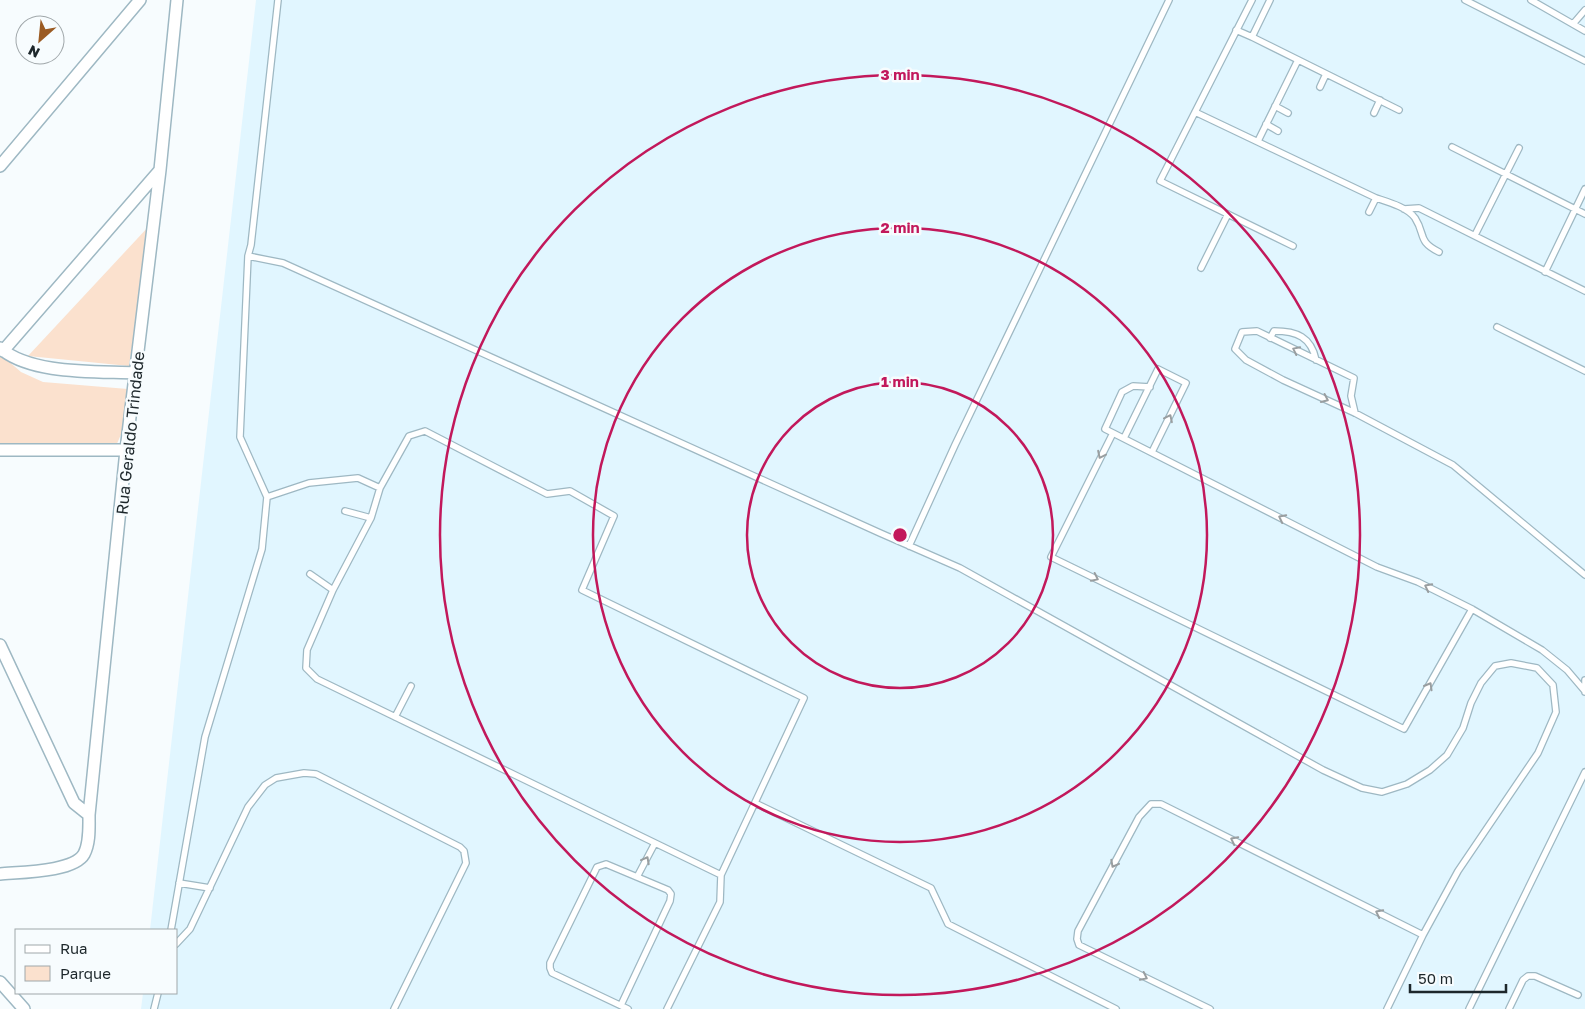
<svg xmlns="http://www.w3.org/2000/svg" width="1585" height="1009" font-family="'Golos Text',sans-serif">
<rect width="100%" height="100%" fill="#f7fcfe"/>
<path fill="#e1f6ff" d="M 256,0 L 1585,0 L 1585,1009 L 141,1009 L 143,993 L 176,993 L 176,930 L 150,930 Z"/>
<path fill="#fbe1ce" d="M 150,225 L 129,366 L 28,356 Z
M 0,354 L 21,372 L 43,382 L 140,390 L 116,446 L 0,448 Z"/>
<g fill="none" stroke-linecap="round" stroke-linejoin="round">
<defs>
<path id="service" d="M 1252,0 L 1160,181 L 1293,246
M 1465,0 L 1585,61
M 1531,0 L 1585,31
M 1573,24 L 1585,10
M 1236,30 L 1252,37 L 1270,0
M 1252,37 L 1399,110
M 1320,87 L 1326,74
M 1275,106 L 1288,113
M 1195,112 L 1376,198 C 1388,202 1407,207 1415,218 C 1426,235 1417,241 1439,252
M 1374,113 L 1380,100
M 1266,124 L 1278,131
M 1258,141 L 1298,60
M 1452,147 L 1585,214
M 1404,209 L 1419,208 L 1585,291
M 1369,212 L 1376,198
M 1475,235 L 1519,148
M 248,256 L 283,263 L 880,533 L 960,568 L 1323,770 L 1362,788 L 1382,792 L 1407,784 L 1430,770 L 1447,755 L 1463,728 L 1471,703 L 1481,683 L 1495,666 L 1511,663 L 1537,668 L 1553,685 L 1556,712 L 1538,753 L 1458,871 L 1423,935 L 1387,1009
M 1201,268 L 1228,214
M 1545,272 L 1585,189
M 1497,327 L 1585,371
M 1270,338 L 1274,331 C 1297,331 1311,337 1316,360
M 1355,413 L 1351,396 L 1354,378 L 1257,331 L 1242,332 L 1235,349 L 1246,360 L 1283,380 L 1355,413 L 1453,465 L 1585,575
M 425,431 L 547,494 L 570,491 L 614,516 L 582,590 L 804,698 L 721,875 L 317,679 L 306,668 L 307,650 L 333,590 L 371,518 L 380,488 L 409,436 Z
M 1113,433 L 1105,429 L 1122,392 L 1133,386 L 1150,387
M 1124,438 L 1158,369 L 1186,383 L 1152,452
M 267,497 L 309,483 L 358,478 L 380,488
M 345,511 L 371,518
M 909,546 L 955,445 L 1169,0
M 310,574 L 333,590
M 1472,609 L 1404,729 L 1051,557 L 1113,433 L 1377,567 L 1418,582 L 1472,609 L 1542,650 L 1567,670 L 1584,690
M 1585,692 L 1585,680
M 395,717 L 411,686
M 755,803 L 931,888 L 948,924 L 1116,1009
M 637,877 L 655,843
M 179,883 L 210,888
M 171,930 L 205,737 L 262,549 L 267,497 L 240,437 L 248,256 L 251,245 L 278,0
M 176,944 L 190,929 L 248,807 L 265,785 L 276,778 L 304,773 L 316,774 L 460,847 L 464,851 L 466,863 L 394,1009
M 621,1005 L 670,901 L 671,894 L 668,890 L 606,864 L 597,867 L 550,963 L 550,968 L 552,973 L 628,1009
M 154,1009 L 158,993
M 667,1009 L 720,902 L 721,875
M 1210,1009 L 1079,945 L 1077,939 L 1078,931 L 1139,817 L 1151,804 L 1161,804 L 1423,935
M 1469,1009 L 1585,772
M 1509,1009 L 1523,980 L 1528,976 L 1535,976 L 1578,995"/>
<path id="minor" d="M 0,166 L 140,0
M 0,348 C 31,375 97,371 136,373
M 3,351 L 160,170
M 0,450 L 126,450
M 0,645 L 74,803 L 89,815
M 0,874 C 20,872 74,872 84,854 C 90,843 89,827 89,815 L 126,450 L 160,170 L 177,0
M 0,982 L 24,1009"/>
</defs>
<use href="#service" stroke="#9eb8c3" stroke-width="8"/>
<use href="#minor" stroke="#9eb8c3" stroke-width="14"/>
<use href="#service" stroke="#fff" stroke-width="5.5"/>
<use href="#minor" stroke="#fff" stroke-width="11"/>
</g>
<defs><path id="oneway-chevron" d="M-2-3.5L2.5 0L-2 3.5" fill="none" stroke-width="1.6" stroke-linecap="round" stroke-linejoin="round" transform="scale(1.25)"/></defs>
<g stroke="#999ea0">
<use href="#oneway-chevron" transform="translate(1296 350) rotate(-154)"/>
<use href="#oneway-chevron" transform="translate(1325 399) rotate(25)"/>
<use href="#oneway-chevron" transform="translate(1169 418) rotate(-64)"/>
<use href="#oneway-chevron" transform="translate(1101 455) rotate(116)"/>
<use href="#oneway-chevron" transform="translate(1282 518) rotate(-153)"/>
<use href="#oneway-chevron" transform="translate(1095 578) rotate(26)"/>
<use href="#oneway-chevron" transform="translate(1428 587) rotate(-153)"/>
<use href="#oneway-chevron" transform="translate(1429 686) rotate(-60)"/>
<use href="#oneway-chevron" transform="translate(1234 840) rotate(-153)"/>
<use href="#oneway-chevron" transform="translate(646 860) rotate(-62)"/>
<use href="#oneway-chevron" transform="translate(1114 864) rotate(118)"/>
<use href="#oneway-chevron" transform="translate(1379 913) rotate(-153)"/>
<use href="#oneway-chevron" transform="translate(1144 977) rotate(26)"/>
</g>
<g fill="none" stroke="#c2185b" stroke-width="2.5">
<circle cx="900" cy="535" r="153"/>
<circle cx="900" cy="535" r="307"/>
<circle cx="900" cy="535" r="460"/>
</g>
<g text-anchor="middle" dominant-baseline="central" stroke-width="5" stroke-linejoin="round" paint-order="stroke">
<g font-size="16" fill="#1d272b" stroke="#f7fcfe">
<text transform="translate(130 433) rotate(-84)">Rua Geraldo Trindade</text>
</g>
</g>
<circle cx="900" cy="535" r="8" fill="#c2185b" stroke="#f7fcfe" stroke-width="2.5"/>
<g font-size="15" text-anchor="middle" font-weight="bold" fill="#c2185b" stroke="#f7fcfe" stroke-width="5" stroke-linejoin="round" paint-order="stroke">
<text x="900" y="80">3 min</text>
<text x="900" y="233">2 min</text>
<text x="900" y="387">1 min</text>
</g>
<rect x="15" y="929" width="162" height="65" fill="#f7fcfe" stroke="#a0a7aa"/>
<rect x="25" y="945" width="25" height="8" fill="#ffffff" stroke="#a0a7aa"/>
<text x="60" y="954" font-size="15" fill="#1d272b">Rua</text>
<rect x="25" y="966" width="25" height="15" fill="#fbe1ce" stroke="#a0a7aa"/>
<text x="60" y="979" font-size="15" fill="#1d272b">Parque</text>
<g transform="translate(40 40) rotate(207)"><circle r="24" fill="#f7fcfe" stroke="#a0a7aa"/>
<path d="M0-4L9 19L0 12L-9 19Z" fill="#9b5b23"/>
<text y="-8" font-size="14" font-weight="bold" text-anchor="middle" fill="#1d272b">N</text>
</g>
<path d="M1410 984v8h96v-8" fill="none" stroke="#1d272b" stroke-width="2.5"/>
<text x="1418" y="984" font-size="15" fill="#1d272b" stroke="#f7fcfe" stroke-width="4" paint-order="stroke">50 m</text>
</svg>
